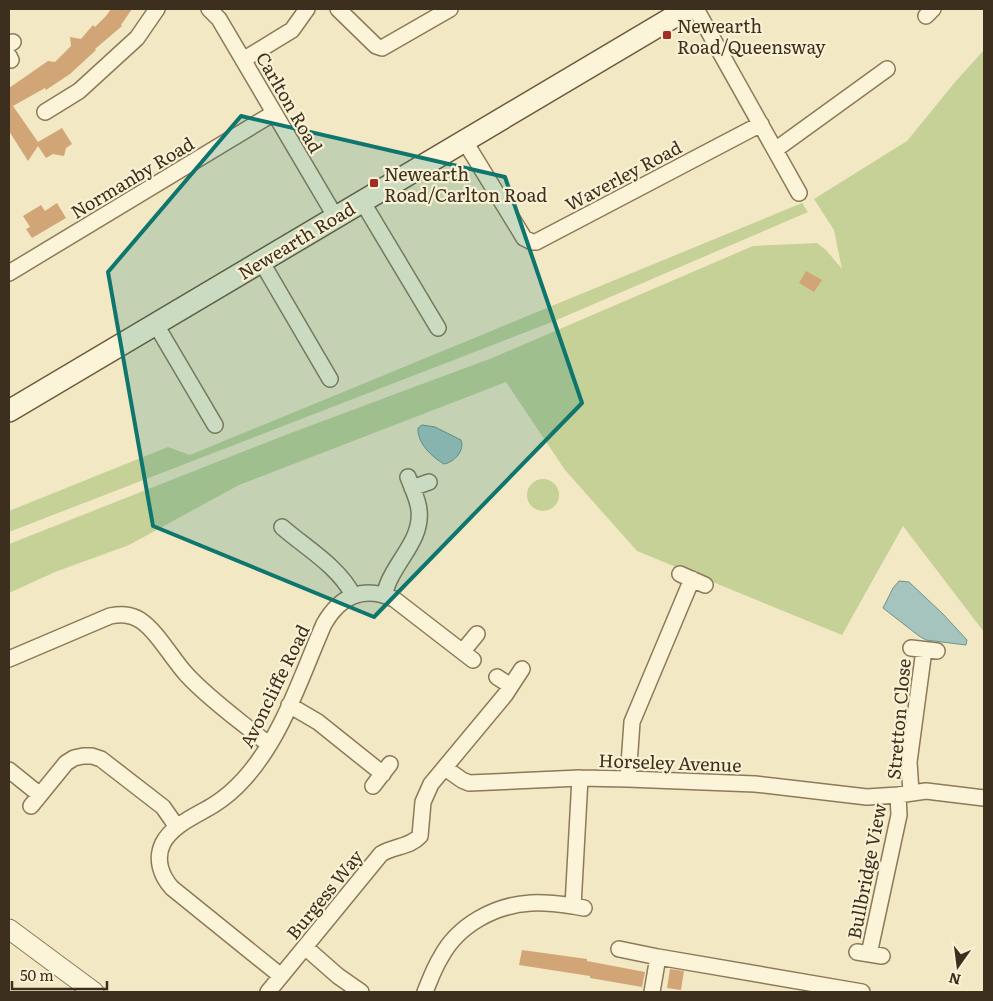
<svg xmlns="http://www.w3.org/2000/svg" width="993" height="1001" font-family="Literata,serif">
<rect width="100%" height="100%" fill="#f2e8c4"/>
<path fill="#c5d197" d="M 984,50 L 984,632 L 903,526 L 842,635 L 637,551 L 565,470 L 506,382 L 239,485 L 129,545 L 55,572 L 9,593 L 9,544 L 288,434 L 492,358 L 753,246 L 817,243 L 826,250 L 842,269 L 834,230 L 814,199 L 907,141 L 956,81 Z
M 802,203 L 808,212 L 552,322 L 9,532 L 9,511 L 168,447 L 190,455 Z
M527 495a16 16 0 1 1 32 0a16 16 0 1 1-32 0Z"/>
<path fill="#a6c4be" stroke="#6c948d" d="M 422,425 L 435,427 L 461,440 C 465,450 455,462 444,464 C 432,457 417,443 418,428 Z
M 899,581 L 909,582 L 943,614 L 967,640 L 966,645 L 926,640 L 919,636 L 883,608 L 893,588 Z"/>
<path fill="#d2a577" d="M 111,9 L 132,9 L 121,25 L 122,26 L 95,49 L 96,50 L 70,74 L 46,90 L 45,88 L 13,106 L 38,142 L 62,128 L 72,144 L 66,148 L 64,156 L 53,154 L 46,158 L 38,146 L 28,161 L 9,131 L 9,88 L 48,61 L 55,62 L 71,46 L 70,37 L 81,39 L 93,25 L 95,27 L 106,16 Z
M 57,203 L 66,218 L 32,238 L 26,229 L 30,227 L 23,216 L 41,205 L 45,211 Z
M 806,271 L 822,280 L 814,292 L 799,283 Z
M 522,950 L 587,959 L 587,961 L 645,972 L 642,987 L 590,978 L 590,976 L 519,965 Z
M 670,969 L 684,971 L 681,990 L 667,988 Z"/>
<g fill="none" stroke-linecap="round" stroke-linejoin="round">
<defs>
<path id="minor" d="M 209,9 L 219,19 L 335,216
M 338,9 L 376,46 L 382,48 L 450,9
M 696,9 L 799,193
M 926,16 L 933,9
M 9,44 L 13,42
M 9,56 L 11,60
M 243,60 L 292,30 L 307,9
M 45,112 L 79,91 L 137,38 L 157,9
M 464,140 L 524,238 L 532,242 L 536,242 L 761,124
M 775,150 L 887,69
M 362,201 L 438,328
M 261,261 L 330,379
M 9,273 L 274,113
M 155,323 L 215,425
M 412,488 L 429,482
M 282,527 C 306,548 338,566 353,595
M 680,574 L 705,585
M 384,595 C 386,589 388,582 391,577 C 402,555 422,536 419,510 C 418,499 412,488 408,477
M 911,648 L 937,651
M 463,651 L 477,634
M 9,659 L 110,616 C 121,614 130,614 140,620 C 158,632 172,659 187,675 C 211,701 242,722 269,745
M 497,677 L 511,686
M 289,705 L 318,722 L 383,774
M 445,768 L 462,780 L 469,783 L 580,778 L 628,779 L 755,784 L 867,797 L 898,795 L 926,791 L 984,798
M 9,770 L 40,795
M 580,778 L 573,906 L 584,908
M 628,779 L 632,722 L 692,579
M 373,786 L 390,764
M 911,792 L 909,762 L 924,650
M 31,806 L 66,763 L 74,758 L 83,756 L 92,756 L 101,759 L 163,807 L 177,827
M 305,947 L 338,976 L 361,992
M 619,949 L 658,957 L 652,992
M 857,952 L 882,956
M 869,954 L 899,815 L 898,795
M 658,957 L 862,992
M 281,976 L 172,888 C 161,876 155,859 163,843 C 173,824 198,815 215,804 C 226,797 235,789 244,779 C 283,736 301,676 324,624 C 340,596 363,585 394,599 L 473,660
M 268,992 L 381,854 C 394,846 410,847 420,836 L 423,802 L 431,784 L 505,695 L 522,669
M 425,992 C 430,980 434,968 441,957 C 458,925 495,905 531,903 C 545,902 559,904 573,906"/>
<path id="tertiary" d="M 9,929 L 94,992"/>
<path id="secondary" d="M 9,411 L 687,9"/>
</defs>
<use href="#minor" stroke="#8e7959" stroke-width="18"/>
<use href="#tertiary" stroke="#8e7959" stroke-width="21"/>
<use href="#secondary" stroke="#705a3c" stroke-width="24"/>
<use href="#minor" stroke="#fbf4d8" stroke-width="15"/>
<use href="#tertiary" stroke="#fbf4d8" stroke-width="19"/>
<use href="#secondary" stroke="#fbf4d8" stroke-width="21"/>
</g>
<path fill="#0f766e" fill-opacity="0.2" stroke="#0f766e" stroke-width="4" stroke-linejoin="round" d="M 241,116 L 505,177 L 582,403 L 374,617 L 153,526 L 108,272 Z"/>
<g fill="#a22e24" stroke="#f8f1d4" stroke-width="2">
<rect x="662" y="30" width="10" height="10" rx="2.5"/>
<rect x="369" y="178" width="10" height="10" rx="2.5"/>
</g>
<g text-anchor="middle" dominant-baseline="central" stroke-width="4.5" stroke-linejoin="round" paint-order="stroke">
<g font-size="18" fill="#3d2f1e" stroke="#f8f1d4" text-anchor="start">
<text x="677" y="25">Newearth<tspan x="677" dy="21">Road/Queensway</tspan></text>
<text x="384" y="173">Newearth<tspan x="384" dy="21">Road/Carlton Road</tspan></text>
</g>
<g font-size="18" fill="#3d2f1e" stroke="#f8f1d4">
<text transform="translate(290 102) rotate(60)">Carlton Road</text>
<text transform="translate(623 175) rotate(-28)">Waverley Road</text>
<text transform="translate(132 177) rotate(-31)">Normanby Road</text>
<text transform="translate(296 240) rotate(-31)">Newearth Road</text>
<text transform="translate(274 686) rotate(-64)">Avoncliffe Road</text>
<text transform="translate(898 719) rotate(-85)">Stretton Close</text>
<text transform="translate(670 762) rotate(2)">Horseley Avenue</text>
<text transform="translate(866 871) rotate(-79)">Bullbridge View</text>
<text transform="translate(324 894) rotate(-51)">Burgess Way</text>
</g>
</g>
<rect width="993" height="1001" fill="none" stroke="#3d2f1e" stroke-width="20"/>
<g transform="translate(958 966) rotate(194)" stroke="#f8f1d4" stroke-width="4" paint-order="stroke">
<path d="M0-4L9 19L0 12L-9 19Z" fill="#3d2f1e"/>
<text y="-8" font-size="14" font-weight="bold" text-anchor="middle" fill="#3d2f1e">N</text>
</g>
<path d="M12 981v8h95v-8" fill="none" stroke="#3d2f1e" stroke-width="2.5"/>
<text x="20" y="981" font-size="15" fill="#3d2f1e" stroke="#f8f1d4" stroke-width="4" paint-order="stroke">50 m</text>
</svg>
